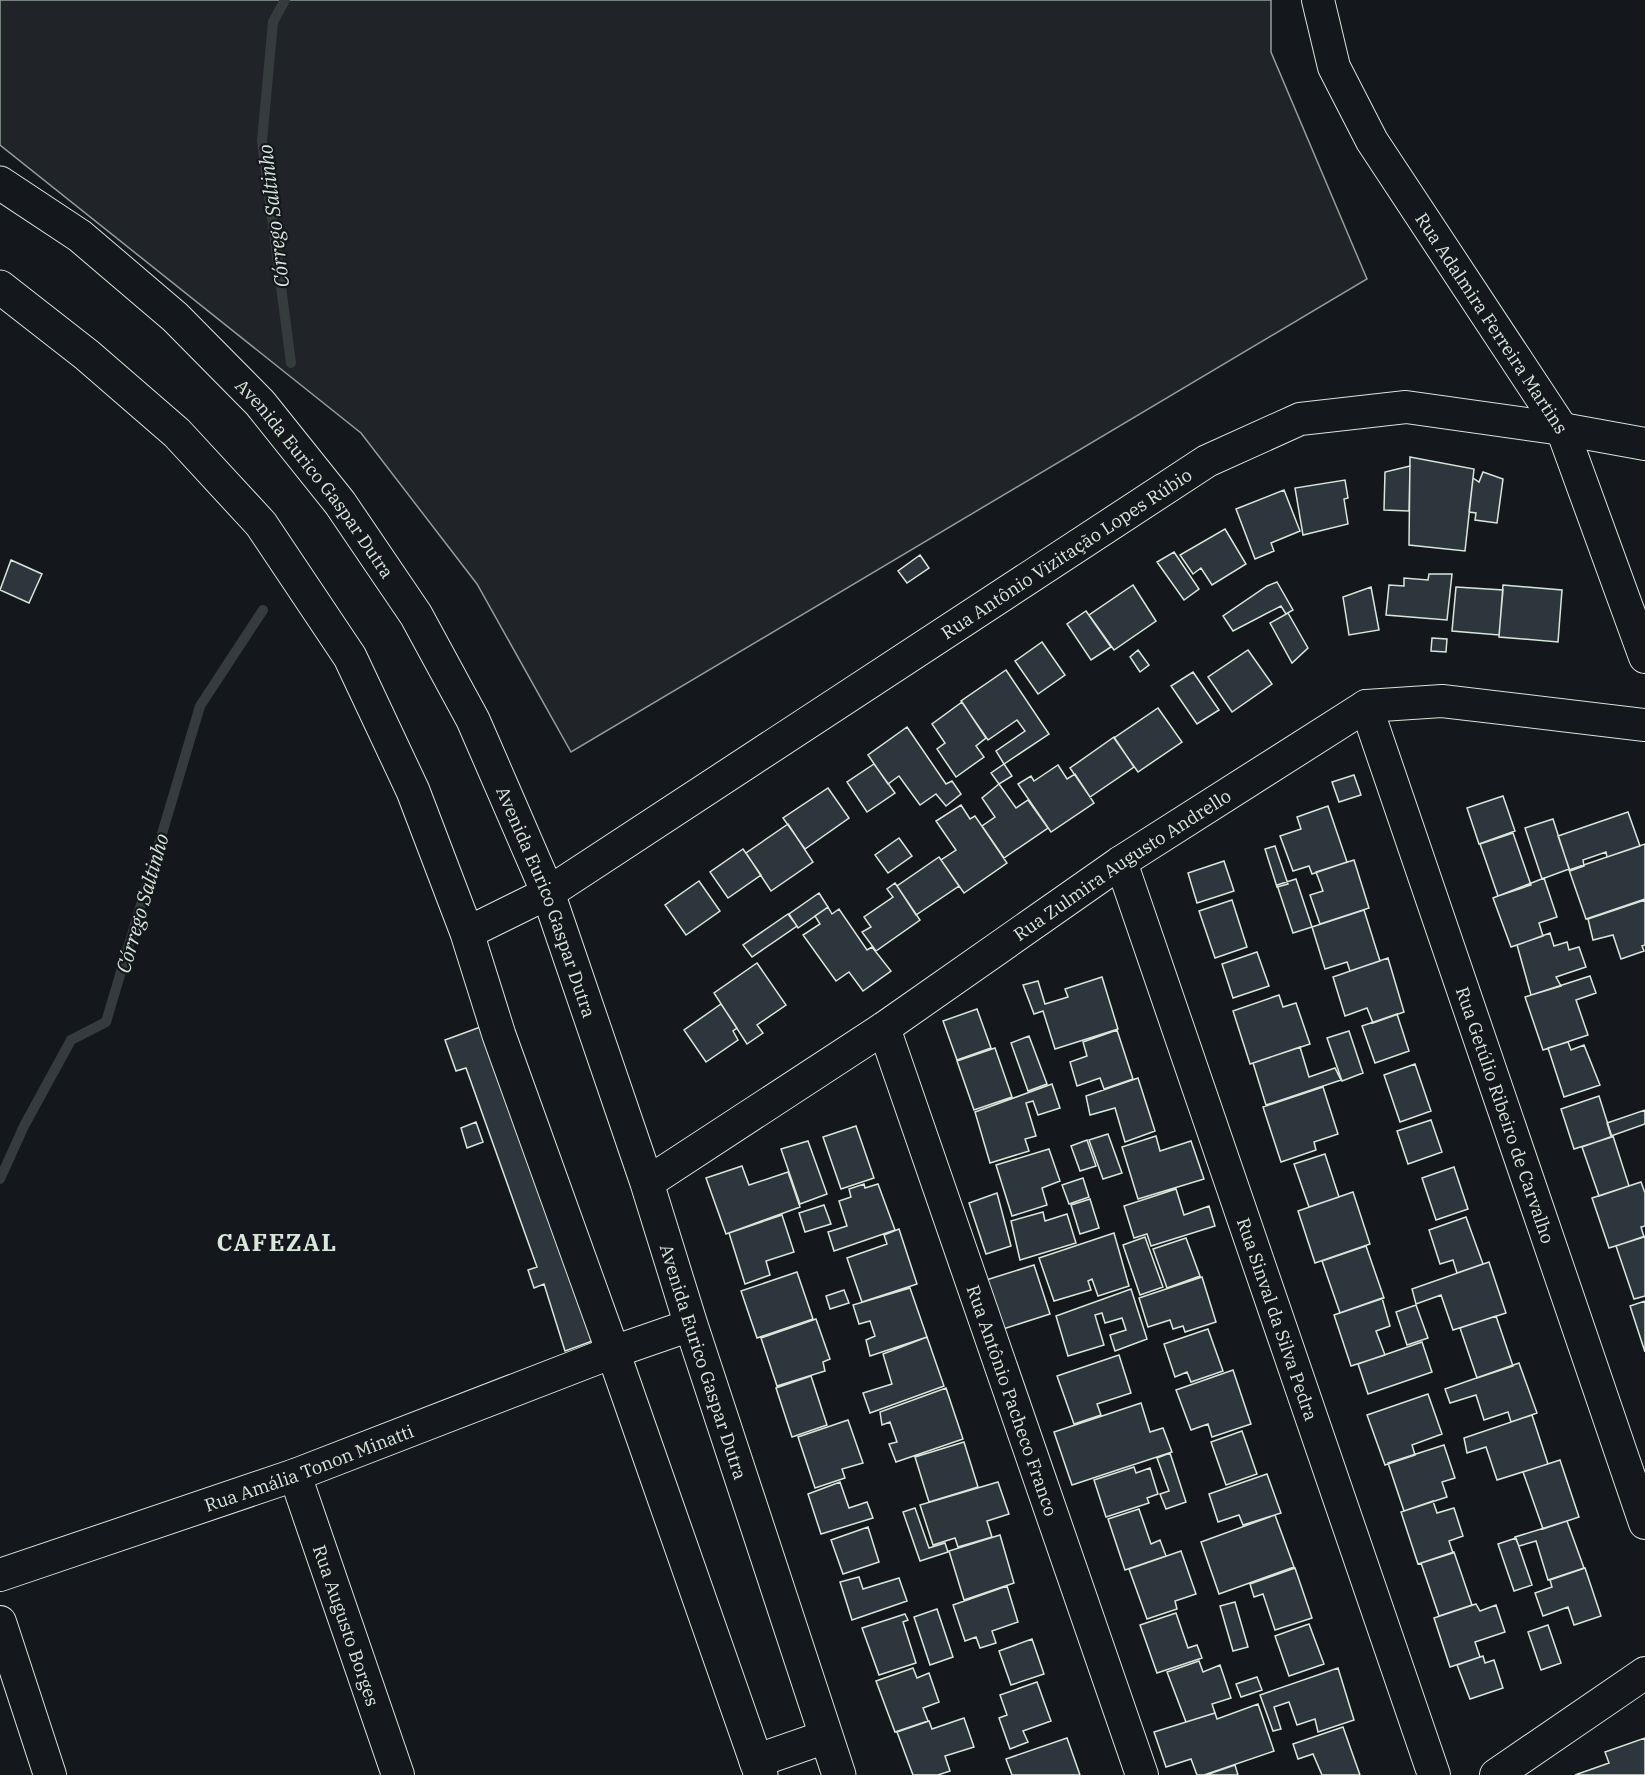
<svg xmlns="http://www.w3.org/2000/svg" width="1645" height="1775" font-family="'IBM Plex Serif',serif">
<rect width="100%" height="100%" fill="#14181c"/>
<path fill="#202428" stroke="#939e99" stroke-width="1.5" d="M 0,0 L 1271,0 L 1271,52 L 1367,279 L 571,752 L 477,584 L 361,433 L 0,145 Z"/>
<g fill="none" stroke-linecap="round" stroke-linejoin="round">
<path stroke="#363b3e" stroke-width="10" d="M 285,0 L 273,22 L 262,141 L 291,363
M 0,1179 L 24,1126 L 71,1040 L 106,1022 L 200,706 L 263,610"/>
</g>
<path fill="#2c363c" stroke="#d8e6dc" stroke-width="1.5" d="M 1410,457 L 1474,469 L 1465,551 L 1409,545 Z
M 1410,466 L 1409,511 L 1384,510 L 1385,472 Z
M 1483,472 L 1503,479 L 1497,523 L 1475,520 L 1476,513 L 1469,512 L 1473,478 L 1479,482 Z
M 1345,480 L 1348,498 L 1344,499 L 1348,524 L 1303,535 L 1295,488 Z
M 1284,490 L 1300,531 L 1271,543 L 1274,551 L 1255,559 L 1236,509 Z
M 1225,529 L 1246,564 L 1212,585 L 1201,568 L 1193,574 L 1180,555 Z
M 1174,552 L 1199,589 L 1184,600 L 1157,562 Z
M 920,555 L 929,568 L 907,583 L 898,571 Z
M 11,560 L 42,574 L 29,603 L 0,590 Z
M 1429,574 L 1452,574 L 1447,620 L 1386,615 L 1389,585 L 1404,586 L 1404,578 L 1428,580 Z
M 1277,582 L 1293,610 L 1286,614 L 1281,606 L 1233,631 L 1223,616 L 1267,586 Z
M 1133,585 L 1156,621 L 1114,650 L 1089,615 Z
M 1503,585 L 1562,590 L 1558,642 L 1499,637 Z
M 1371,587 L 1379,630 L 1349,635 L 1343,597 Z
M 1456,587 L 1503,590 L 1499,635 L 1452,631 Z
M 1086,611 L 1111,647 L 1091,660 L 1067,624 Z
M 1288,613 L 1308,648 L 1292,663 L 1270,623 Z
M 1432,638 L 1447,639 L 1446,652 L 1431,651 Z
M 1042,642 L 1065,675 L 1038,694 L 1015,661 Z
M 1138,650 L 1149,665 L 1140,672 L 1130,657 Z
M 1248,650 L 1272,684 L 1232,712 L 1208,677 Z
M 1006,670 L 1049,734 L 1004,764 L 996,751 L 1025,731 L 1017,720 L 988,740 L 961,701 Z
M 1193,672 L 1219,710 L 1197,724 L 1171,686 Z
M 962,702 L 986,738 L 976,746 L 984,757 L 956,777 L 937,749 L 945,743 L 932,724 Z
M 1158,708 L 1182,742 L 1138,772 L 1114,738 Z
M 907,727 L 946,784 L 952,781 L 961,794 L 946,806 L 936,794 L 920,805 L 899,776 L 888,784 L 868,755 Z
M 1114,737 L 1134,767 L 1090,797 L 1070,768 Z
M 874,764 L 895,793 L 867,812 L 847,782 Z
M 1004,764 L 1012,776 L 999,784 L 991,773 Z
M 1058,765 L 1067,779 L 1075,774 L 1094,803 L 1051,832 L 1018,784 L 1031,776 L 1034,781 Z
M 1354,775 L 1361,795 L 1339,802 L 1332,782 Z
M 999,784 L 1016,808 L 1028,800 L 1048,828 L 1004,858 L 982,826 L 995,817 L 982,798 Z
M 828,788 L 849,818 L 805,849 L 783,818 Z
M 1503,796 L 1515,831 L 1479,844 L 1467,808 Z
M 961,805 L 970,819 L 975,816 L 1007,863 L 964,893 L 941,860 L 956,850 L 936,821 Z
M 1328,806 L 1347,862 L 1312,874 L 1309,866 L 1293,871 L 1280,836 L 1301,829 L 1297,817 Z
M 1628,812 L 1640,846 L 1607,857 L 1606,852 L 1583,860 L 1584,866 L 1570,871 L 1558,836 Z
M 1553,819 L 1569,869 L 1542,879 L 1525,828 Z
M 788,824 L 813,862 L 771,891 L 746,853 Z
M 1513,833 L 1531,885 L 1498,896 L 1480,844 Z
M 899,838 L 912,856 L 888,873 L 875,855 Z
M 1645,844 L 1645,899 L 1586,919 L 1569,870 Z
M 1275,846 L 1288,884 L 1277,887 L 1265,849 Z
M 743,849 L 761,875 L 728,898 L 710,872 Z
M 939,857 L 959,886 L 916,915 L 897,886 Z
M 1354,860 L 1369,908 L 1320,924 L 1310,895 L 1323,891 L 1316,872 Z
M 1224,861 L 1234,891 L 1197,903 L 1188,873 Z
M 1544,878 L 1557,917 L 1539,923 L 1543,936 L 1511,947 L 1493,898 Z
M 1296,879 L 1312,927 L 1293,933 L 1277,885 Z
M 699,881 L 720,911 L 686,935 L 665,905 Z
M 895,883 L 920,920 L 876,951 L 862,932 L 871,927 L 864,917 L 893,897 L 887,889 Z
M 819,893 L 828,907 L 798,928 L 789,914 Z
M 1232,900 L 1247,947 L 1215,958 L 1199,911 Z
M 1645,900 L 1645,945 L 1642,946 L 1644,951 L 1621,959 L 1613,935 L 1593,940 L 1588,919 Z
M 828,907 L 832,914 L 839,909 L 867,950 L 872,947 L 891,971 L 863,991 L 849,972 L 836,981 L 803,935 L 820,924 L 815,916 Z
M 1364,910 L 1380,961 L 1350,971 L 1347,962 L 1325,969 L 1312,927 Z
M 788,914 L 797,926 L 752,957 L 743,945 Z
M 1550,933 L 1554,946 L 1567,942 L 1569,950 L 1579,947 L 1586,967 L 1556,977 L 1561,986 L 1531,995 L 1517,945 Z
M 1257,952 L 1269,986 L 1233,998 L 1222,964 Z
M 1388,958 L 1404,1012 L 1373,1023 L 1367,1008 L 1345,1016 L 1333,977 Z
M 757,963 L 786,1005 L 757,1025 L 763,1033 L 747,1044 L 714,993 Z
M 1590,976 L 1596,993 L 1576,1000 L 1588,1035 L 1543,1050 L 1525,997 Z
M 1102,977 L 1118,1029 L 1055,1049 L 1043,1011 L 1034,1014 L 1023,985 L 1038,981 L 1045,1004 L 1068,997 L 1065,989 Z
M 1279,995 L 1283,1007 L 1296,1003 L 1310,1044 L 1250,1064 L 1233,1011 Z
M 721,1004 L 737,1028 L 733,1031 L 738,1040 L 706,1062 L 684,1030 Z
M 977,1009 L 991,1048 L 957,1060 L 943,1021 Z
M 1397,1014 L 1409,1051 L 1375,1063 L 1362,1026 Z
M 483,1026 L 595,1340 L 565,1351 L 544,1284 L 534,1288 L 528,1270 L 537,1267 L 466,1068 L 456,1071 L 445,1040 Z
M 1117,1030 L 1133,1079 L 1104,1089 L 1100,1078 L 1077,1086 L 1070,1062 L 1087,1056 L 1083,1042 Z
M 1349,1031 L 1363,1073 L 1342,1081 L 1327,1038 Z
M 1029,1036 L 1047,1084 L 1028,1091 L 1011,1043 Z
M 1568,1042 L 1571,1050 L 1584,1045 L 1600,1085 L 1564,1097 L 1548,1048 Z
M 1300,1047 L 1309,1077 L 1335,1068 L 1341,1080 L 1266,1105 L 1253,1063 Z
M 995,1048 L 1012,1097 L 974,1110 L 957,1061 Z
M 1415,1064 L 1431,1111 L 1400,1122 L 1384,1075 Z
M 1138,1078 L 1155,1131 L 1125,1142 L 1115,1108 L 1090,1115 L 1086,1096 Z
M 1052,1084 L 1060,1108 L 1038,1115 L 1033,1101 L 1026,1103 L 1036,1136 L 1025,1139 L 1029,1151 L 990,1163 L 975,1112 Z
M 1323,1087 L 1338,1134 L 1314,1142 L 1316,1150 L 1281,1162 L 1263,1107 Z
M 1599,1096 L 1612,1137 L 1574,1149 L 1561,1109 Z
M 1645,1110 L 1645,1124 L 1611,1136 L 1607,1123 Z
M 1431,1120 L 1442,1152 L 1408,1164 L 1397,1131 Z
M 476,1122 L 483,1142 L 467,1148 L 461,1128 Z
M 856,1126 L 874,1178 L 841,1189 L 823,1137 Z
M 1108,1134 L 1122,1173 L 1103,1179 L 1089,1140 Z
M 1156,1136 L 1160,1151 L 1191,1141 L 1204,1179 L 1138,1199 L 1122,1147 Z
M 1613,1136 L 1629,1186 L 1599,1196 L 1582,1147 Z
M 1087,1140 L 1096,1166 L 1080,1171 L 1071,1146 Z
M 808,1141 L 827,1194 L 800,1204 L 781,1149 Z
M 1049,1149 L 1060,1181 L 1042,1188 L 1047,1205 L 1012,1216 L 996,1165 Z
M 1325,1154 L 1339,1197 L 1309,1207 L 1294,1164 Z
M 742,1166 L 749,1185 L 788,1172 L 800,1207 L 726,1234 L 706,1178 Z
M 1454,1167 L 1468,1209 L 1436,1220 L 1422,1178 Z
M 1083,1178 L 1089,1197 L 1069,1204 L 1062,1185 Z
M 1641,1182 L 1645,1193 L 1645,1226 L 1641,1227 L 1644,1237 L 1609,1248 L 1592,1198 Z
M 864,1184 L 865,1188 L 878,1184 L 895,1230 L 834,1251 L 828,1232 L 847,1226 L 839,1201 L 851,1197 L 849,1189 Z
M 1176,1189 L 1184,1215 L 1209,1206 L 1215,1226 L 1151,1246 L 1147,1234 L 1134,1238 L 1124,1206 Z
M 1353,1192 L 1370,1244 L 1315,1263 L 1298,1211 Z
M 997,1193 L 1011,1246 L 986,1254 L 969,1203 Z
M 1090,1199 L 1099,1228 L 1080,1234 L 1071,1205 Z
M 824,1205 L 831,1224 L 805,1232 L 799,1213 Z
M 1043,1212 L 1045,1221 L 1067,1214 L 1076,1243 L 1020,1260 L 1011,1221 Z
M 782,1215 L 794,1252 L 766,1261 L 770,1275 L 745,1284 L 729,1233 Z
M 1466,1217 L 1483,1264 L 1457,1273 L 1453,1260 L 1440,1264 L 1429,1230 Z
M 899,1229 L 917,1284 L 862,1302 L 847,1258 L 887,1244 L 884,1235 Z
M 1114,1233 L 1129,1286 L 1098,1296 L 1092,1279 L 1088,1281 L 1091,1290 L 1054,1301 L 1039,1258 Z
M 1645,1236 L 1645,1296 L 1634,1299 L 1616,1246 Z
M 1145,1237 L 1163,1287 L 1140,1295 L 1123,1245 Z
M 1186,1238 L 1200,1276 L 1167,1288 L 1153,1249 Z
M 1366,1246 L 1384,1298 L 1340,1313 L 1322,1261 Z
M 1489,1262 L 1506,1313 L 1453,1330 L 1441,1295 L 1416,1304 L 1412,1289 Z
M 1034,1265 L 1050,1314 L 1000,1330 L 983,1281 Z
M 797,1272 L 813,1319 L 757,1338 L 741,1291 Z
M 1202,1277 L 1216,1322 L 1185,1332 L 1183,1326 L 1173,1329 L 1170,1320 L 1148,1327 L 1139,1298 Z
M 910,1288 L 927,1337 L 870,1356 L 866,1340 L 875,1336 L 870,1321 L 859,1324 L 853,1305 Z
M 1131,1289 L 1147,1339 L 1115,1351 L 1110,1335 L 1126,1330 L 1122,1318 L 1105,1323 L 1102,1313 L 1095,1315 L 1104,1345 L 1068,1356 L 1056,1316 Z
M 844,1290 L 849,1303 L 830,1309 L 826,1296 Z
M 1382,1298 L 1390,1326 L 1376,1331 L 1385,1355 L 1351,1366 L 1334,1315 Z
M 1645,1301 L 1645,1352 L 1630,1306 Z
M 1416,1305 L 1428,1338 L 1407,1345 L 1396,1312 Z
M 1496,1316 L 1513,1366 L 1477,1378 L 1460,1328 Z
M 816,1319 L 830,1359 L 823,1362 L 825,1371 L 777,1386 L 761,1338 Z
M 1208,1329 L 1223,1371 L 1191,1382 L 1187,1372 L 1175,1377 L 1164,1344 Z
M 927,1337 L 944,1386 L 870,1413 L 863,1393 L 892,1384 L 883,1354 Z
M 1422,1342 L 1432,1372 L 1368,1394 L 1358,1364 Z
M 1119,1355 L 1131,1393 L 1097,1404 L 1101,1415 L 1074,1424 L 1057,1376 Z
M 1519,1363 L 1537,1413 L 1511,1422 L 1508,1412 L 1484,1420 L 1476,1395 L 1450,1403 L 1445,1389 Z
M 1233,1370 L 1251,1424 L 1212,1437 L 1208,1424 L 1191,1430 L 1176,1390 Z
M 811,1376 L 827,1425 L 792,1437 L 776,1388 Z
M 946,1388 L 963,1439 L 896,1462 L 889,1444 L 897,1442 L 890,1422 L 882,1425 L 880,1412 Z
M 1428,1394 L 1442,1434 L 1412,1445 L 1415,1455 L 1385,1465 L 1367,1415 Z
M 1141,1403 L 1150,1432 L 1163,1428 L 1172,1452 L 1072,1485 L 1054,1432 Z
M 1532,1415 L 1548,1464 L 1497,1480 L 1486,1447 L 1467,1453 L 1464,1438 Z
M 848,1420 L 863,1463 L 842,1469 L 845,1478 L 815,1488 L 798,1437 Z
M 1242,1431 L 1257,1474 L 1226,1485 L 1211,1442 Z
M 964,1442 L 978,1487 L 929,1502 L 915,1457 Z
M 1444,1445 L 1455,1478 L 1442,1482 L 1447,1497 L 1404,1511 L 1388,1463 Z
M 1170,1453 L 1186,1502 L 1166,1509 L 1160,1494 L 1169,1491 L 1157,1458 Z
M 1560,1460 L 1579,1517 L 1543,1529 L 1523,1472 Z
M 1134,1467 L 1136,1473 L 1150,1468 L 1158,1494 L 1147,1498 L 1149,1503 L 1106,1517 L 1094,1480 Z
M 1267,1474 L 1281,1513 L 1243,1525 L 1239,1515 L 1218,1522 L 1209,1494 Z
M 840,1482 L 849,1508 L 867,1502 L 873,1518 L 821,1534 L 808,1494 Z
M 998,1482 L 1009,1514 L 987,1521 L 992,1537 L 958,1547 L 955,1538 L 933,1545 L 920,1505 Z
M 1433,1501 L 1437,1513 L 1454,1508 L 1463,1536 L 1449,1541 L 1453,1553 L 1418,1564 L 1401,1512 Z
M 915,1508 L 929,1548 L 945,1543 L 948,1552 L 920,1561 L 903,1512 Z
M 1139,1509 L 1151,1544 L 1160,1540 L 1166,1556 L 1125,1570 L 1108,1519 Z
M 1275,1515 L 1294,1567 L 1219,1594 L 1201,1542 Z
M 1567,1521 L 1584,1568 L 1548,1580 L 1536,1541 L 1519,1546 L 1515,1537 Z
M 868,1527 L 879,1562 L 843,1574 L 831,1540 Z
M 1000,1535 L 1014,1583 L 964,1600 L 949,1551 Z
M 1516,1538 L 1532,1585 L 1514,1591 L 1498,1544 Z
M 1181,1551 L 1196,1594 L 1175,1601 L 1177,1609 L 1147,1619 L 1129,1569 Z
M 1454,1552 L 1472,1605 L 1439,1616 L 1421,1563 Z
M 1295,1568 L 1312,1618 L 1275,1630 L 1263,1594 L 1254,1597 L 1250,1584 Z
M 1585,1568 L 1601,1616 L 1574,1625 L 1568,1607 L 1543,1616 L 1535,1593 L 1552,1587 L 1550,1580 Z
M 859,1577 L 863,1589 L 899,1578 L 907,1601 L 852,1620 L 840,1582 Z
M 1007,1586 L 1018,1622 L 992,1631 L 996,1643 L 980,1648 L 976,1637 L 965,1641 L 953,1605 Z
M 1235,1602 L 1248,1647 L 1233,1651 L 1220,1606 Z
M 1476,1604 L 1480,1611 L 1496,1605 L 1505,1632 L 1475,1642 L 1480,1657 L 1450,1667 L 1434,1618 Z
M 937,1609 L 953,1657 L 930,1665 L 914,1617 Z
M 1176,1613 L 1188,1648 L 1197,1645 L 1202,1658 L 1157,1673 L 1140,1625 Z
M 905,1614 L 908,1620 L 903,1622 L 916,1663 L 879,1675 L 862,1628 Z
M 1309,1624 L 1324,1664 L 1289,1676 L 1275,1636 Z
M 1548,1625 L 1561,1663 L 1541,1670 L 1528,1632 Z
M 1032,1639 L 1044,1674 L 1011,1685 L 999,1651 Z
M 1483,1656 L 1485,1663 L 1494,1660 L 1503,1688 L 1470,1699 L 1457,1665 Z
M 1199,1661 L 1203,1672 L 1220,1665 L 1231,1698 L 1212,1704 L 1215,1713 L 1186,1722 L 1167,1672 Z
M 913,1668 L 917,1678 L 929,1673 L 939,1702 L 923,1708 L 928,1721 L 895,1732 L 876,1681 Z
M 1338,1668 L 1354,1720 L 1318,1732 L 1315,1719 L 1297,1725 L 1289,1702 L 1274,1707 L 1281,1729 L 1273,1731 L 1260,1695 Z
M 1257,1677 L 1262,1690 L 1241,1697 L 1236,1684 Z
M 1037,1682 L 1051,1721 L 1023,1731 L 1028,1742 L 1010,1749 L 999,1718 L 1007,1715 L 1000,1695 Z
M 1258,1704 L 1274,1751 L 1204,1775 L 1197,1775 L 1191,1759 L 1166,1767 L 1154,1732 L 1215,1713 L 1217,1719 Z
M 964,1718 L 974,1747 L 945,1756 L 950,1771 L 938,1775 L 913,1775 L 897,1732 L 929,1721 L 932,1729 Z
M 1343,1727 L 1360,1775 L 1322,1775 L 1313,1754 L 1298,1759 L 1293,1744 Z
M 1067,1738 L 1080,1775 L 1012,1775 L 1006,1759 Z
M 1645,1738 L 1645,1775 L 1575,1775 L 1609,1763 L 1605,1752 Z
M 1235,1765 L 1238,1775 L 1206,1775 Z"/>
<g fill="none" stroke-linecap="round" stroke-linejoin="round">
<defs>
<g id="minor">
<path id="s1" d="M 1318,0 L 1334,67 L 1372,141 L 1562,429 L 1645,657"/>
<path id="s2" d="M 1366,706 L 1645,1523"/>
<path id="s3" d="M 1121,862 L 1434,1775"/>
<path id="s4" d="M 467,933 L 548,893 L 1207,461 L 1300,419 L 1406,407 L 1562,429 L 1645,444"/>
<path id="s5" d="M 884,1028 L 1142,1775"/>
<path id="s6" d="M 647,1183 L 884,1028 L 1121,862 L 1366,706 L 1442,701 L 1645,725"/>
<path id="s7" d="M 295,1475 L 398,1775"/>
<path id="s8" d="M 0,1575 L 295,1475 L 613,1352 L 691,1325"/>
<path d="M 0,1622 L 50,1775"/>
<path d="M 1496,1775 L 1645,1673"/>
</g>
<g id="tertiary">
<path id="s9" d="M 0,183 L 80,236 L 175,317 L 260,403 L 340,503 L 416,615 L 473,720 L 548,893 L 647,1183 L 691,1325 L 839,1775"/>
<path d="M 0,287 L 87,355 L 177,433 L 261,524 L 350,657 L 413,791 L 467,933 L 499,1035 L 613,1352 L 761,1775"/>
<path d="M 756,1761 L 825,1737"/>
</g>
</defs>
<use href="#minor" stroke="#d8e6dc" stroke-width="34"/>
<use href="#tertiary" stroke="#d8e6dc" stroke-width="35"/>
<use href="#minor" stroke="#14181c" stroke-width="32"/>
<use href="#tertiary" stroke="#14181c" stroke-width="33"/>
</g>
<g text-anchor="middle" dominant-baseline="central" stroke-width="4.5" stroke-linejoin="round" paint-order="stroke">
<g font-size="18" fill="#d8e6dc" stroke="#14181c">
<text stroke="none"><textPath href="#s1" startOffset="370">Rua Adalmira Ferreira Martins</textPath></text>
<text stroke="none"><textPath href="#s9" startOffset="435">Avenida Eurico Gaspar Dutra</textPath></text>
<text stroke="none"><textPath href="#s4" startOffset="710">Rua Antônio Vizitação Lopes Rúbio</textPath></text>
<text stroke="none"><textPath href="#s6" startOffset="572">Rua Zulmira Augusto Andrello</textPath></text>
<text stroke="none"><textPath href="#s9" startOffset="921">Avenida Eurico Gaspar Dutra</textPath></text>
<text stroke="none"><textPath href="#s2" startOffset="432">Rua Getúlio Ribeiro de Carvalho</textPath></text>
<text stroke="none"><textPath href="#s3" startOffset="483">Rua Sinval da Silva Pedra</textPath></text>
<text stroke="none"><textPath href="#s9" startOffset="1407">Avenida Eurico Gaspar Dutra</textPath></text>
<text stroke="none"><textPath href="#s5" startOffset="394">Rua Antônio Pacheco Franco</textPath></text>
<text stroke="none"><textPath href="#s8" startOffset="327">Rua Amália Tonon Minatti</textPath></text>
<text stroke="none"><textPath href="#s7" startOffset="159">Rua Augusto Borges</textPath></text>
</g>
<g font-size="20" font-style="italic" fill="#d8e6dc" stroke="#14181c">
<text transform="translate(273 216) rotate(-97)">Córrego Saltinho</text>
<text transform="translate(142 903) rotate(-74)">Córrego Saltinho</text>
</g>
<g font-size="24" font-weight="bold" letter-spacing="1.5" fill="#d8e6dc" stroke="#14181c">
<text x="277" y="1242">CAFEZAL</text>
</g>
</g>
</svg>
